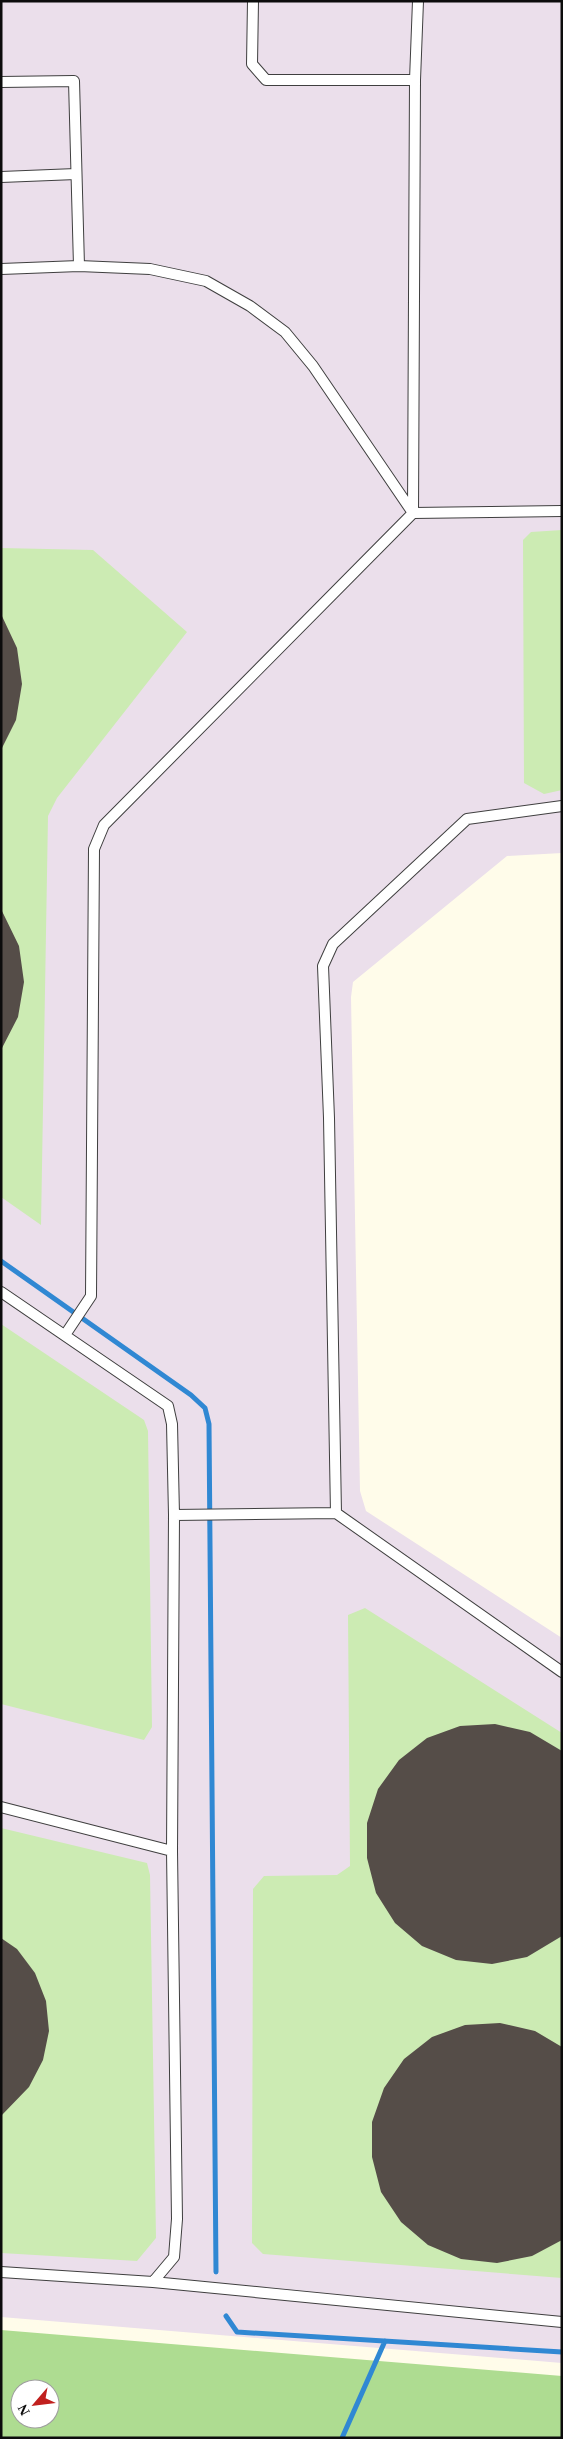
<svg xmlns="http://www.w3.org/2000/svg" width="563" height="2439" font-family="'Times New Roman',serif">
<rect width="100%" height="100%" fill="#fffcea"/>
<path fill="#ebdfeb" d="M 1,1 L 562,1 L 562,853 L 507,856 L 353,982 L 351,997 L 360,1491 L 366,1511 L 562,1638 L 562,2363 L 1,2317 Z"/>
<path fill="#ccebb3" d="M 562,530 L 562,790 L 544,794 L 524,783 L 523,540 L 531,532 Z
M 1,548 L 93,550 L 187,632 L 57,798 L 48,816 L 41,1225 L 1,1197 Z
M 1,1324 L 144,1420 L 148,1431 L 152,1727 L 144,1740 L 1,1704 Z
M 365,1608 L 562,1733 L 562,2278 L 263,2254 L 252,2243 L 253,1889 L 264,1876 L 337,1875 L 350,1866 L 348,1615 Z
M 1,1828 L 147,1863 L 150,1875 L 156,2238 L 137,2261 L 1,2253 Z"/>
<path fill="#aedc91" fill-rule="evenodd" d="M 1,2330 L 562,2376 L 562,2438 L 1,2438 ZM 20,2389 L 50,2389 L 50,2419 L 20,2419 Z"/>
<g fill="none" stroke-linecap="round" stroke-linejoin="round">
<path stroke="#3088d3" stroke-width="5" d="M 1,1261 L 191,1395 L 205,1408 L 209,1424 L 216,2272
M 226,2316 L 237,2332 L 562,2352
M 342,2438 L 385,2341"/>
</g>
<path fill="#554d48" d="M 1,614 L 17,648 L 22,684 L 16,720 L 1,750 Z
M 1,909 L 19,946 L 24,982 L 18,1017 L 1,1050 Z
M 495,1724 L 530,1732 L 562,1751 L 562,1936 L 527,1957 L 492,1964 L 456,1960 L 422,1946 L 395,1923 L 376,1893 L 367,1858 L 367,1823 L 378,1789 L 399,1760 L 427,1738 L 460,1726 Z
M 1,1938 L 17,1949 L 35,1973 L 46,2001 L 49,2031 L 43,2060 L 29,2087 L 1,2116 Z
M 500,2023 L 535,2031 L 562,2047 L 562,2240 L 532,2256 L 497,2263 L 461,2259 L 428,2245 L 401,2222 L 381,2192 L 372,2157 L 372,2122 L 384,2088 L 404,2059 L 432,2037 L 465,2025 Z"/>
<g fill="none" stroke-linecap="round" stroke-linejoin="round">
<defs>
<path id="service" d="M 253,1 L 252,64 L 266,80 L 415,80
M 418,1 L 415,80 L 413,513 L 562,511
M 1,82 L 74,81 L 79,266
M 1,177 L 76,174
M 1,269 L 79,266 L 150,269 L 206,281 L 250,306 L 285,332 L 313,366 L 413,513 L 104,825 L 94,849 L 91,1296 L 65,1335
M 1,1292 L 168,1406 L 172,1424 L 174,1515 L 172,1851 L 177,2219 L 174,2257 L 153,2282 L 1,2272
M 336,1513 L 562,1672
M 174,1515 L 336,1513 L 329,1118 L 323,966 L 333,944 L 467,819 L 562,806
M 1,1807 L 172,1851
M 153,2282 L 562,2322"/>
</defs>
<use href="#service" stroke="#3f3f3f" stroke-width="12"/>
<use href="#service" stroke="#fff" stroke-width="10"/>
</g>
<rect width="563" height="2439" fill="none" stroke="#0c0c0c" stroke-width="5"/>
<g transform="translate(35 2404) rotate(242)"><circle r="24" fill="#ffffff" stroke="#9e9e9e"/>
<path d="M0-4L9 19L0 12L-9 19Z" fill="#c1201e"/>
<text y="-8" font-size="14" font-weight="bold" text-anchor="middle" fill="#0c0c0c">N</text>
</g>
</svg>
